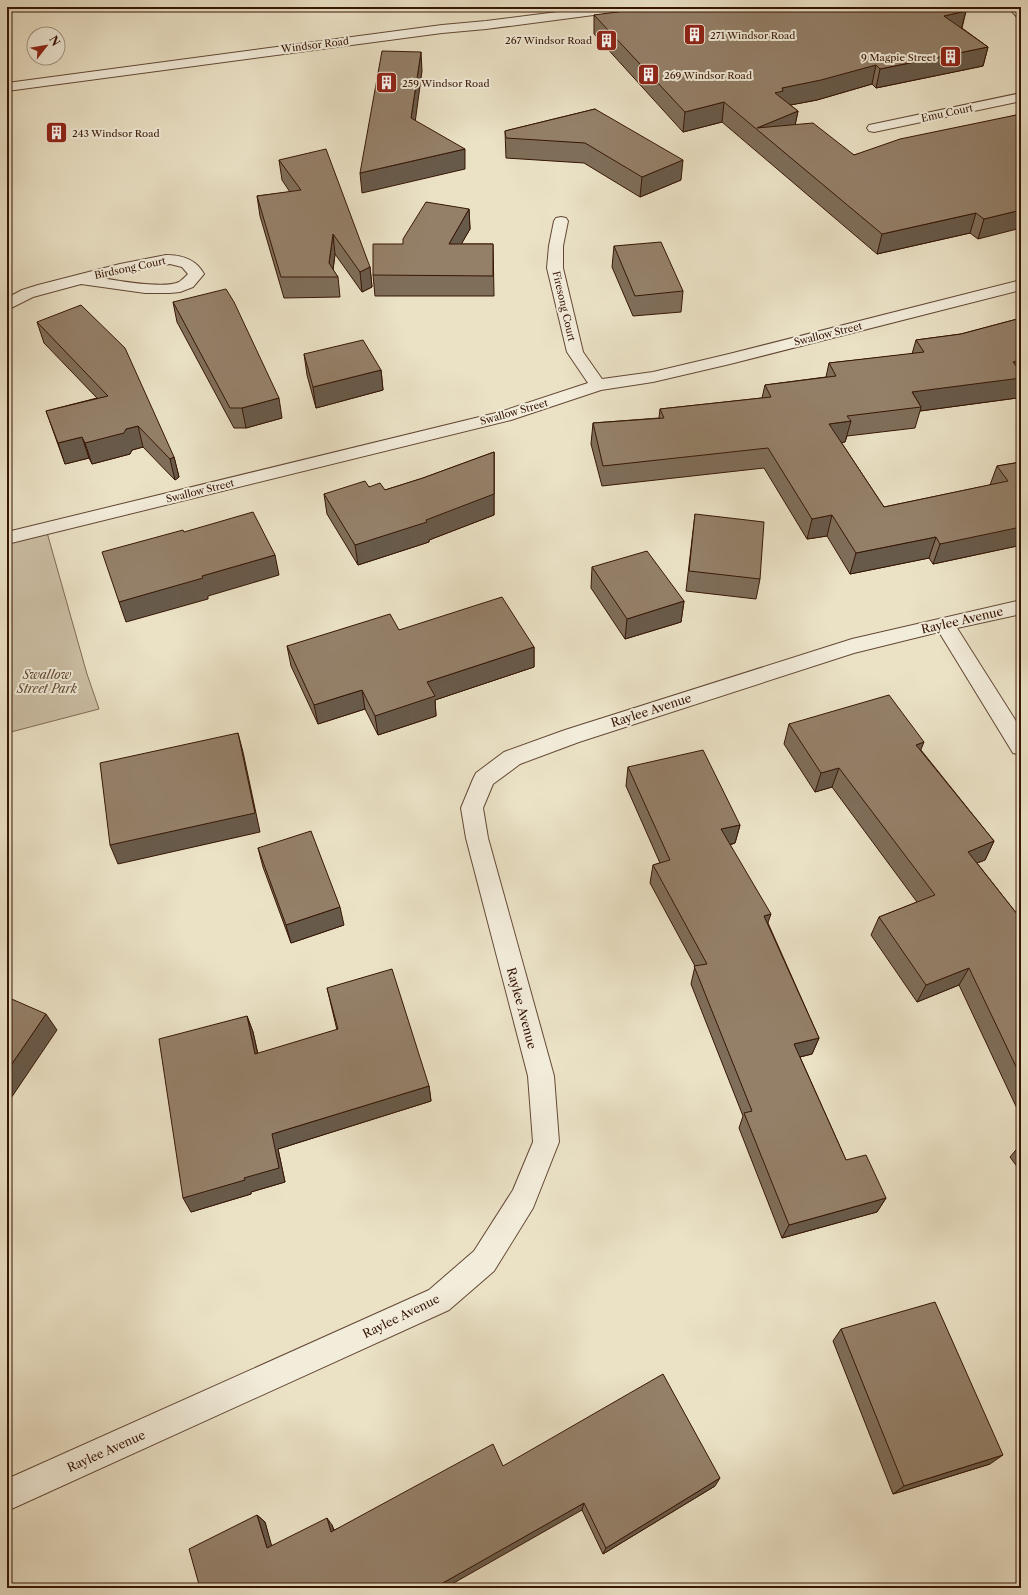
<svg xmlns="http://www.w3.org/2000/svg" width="1028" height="1595" font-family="'Libre Caslon Text',serif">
<rect width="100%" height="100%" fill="#ebe2c6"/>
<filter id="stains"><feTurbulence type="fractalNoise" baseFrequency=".005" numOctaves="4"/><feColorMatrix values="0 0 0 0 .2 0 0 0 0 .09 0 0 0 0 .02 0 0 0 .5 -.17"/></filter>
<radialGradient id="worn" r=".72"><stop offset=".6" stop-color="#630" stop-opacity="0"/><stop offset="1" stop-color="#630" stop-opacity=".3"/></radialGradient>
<path fill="#ccbfa5" stroke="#816a55" d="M 46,529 L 87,674 L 99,709 L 7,733 L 7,538 Z"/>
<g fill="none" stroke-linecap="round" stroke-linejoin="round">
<defs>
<path id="street" d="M 597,7 L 630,7 L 628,9 L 624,11 L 486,29 L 442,33 L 7,91 L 7,83 L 442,25 L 486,21 Z
M 1008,7 L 1021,7 L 1021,18 L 1017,17 Z
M 1021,93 L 1021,101 L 874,132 L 869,131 L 867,128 L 869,125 L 874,124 Z
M 561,217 L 566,218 L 568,221 L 563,246 L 563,268 L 583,352 L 602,379 L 653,372 L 729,354 L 1021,280 L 1021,290 L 730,364 L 653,382 L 601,390 L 511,420 L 7,544 L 7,532 L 500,412 L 588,383 L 567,352 L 547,268 L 549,246 L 554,221 L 556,218 Z
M 166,255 C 182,255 196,259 204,274 L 193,287 L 180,292 L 170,293 L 145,293 L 81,284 L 33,297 L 7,310 L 7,298 L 22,290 L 38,285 L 120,264 ZM 170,264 L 182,267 L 188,274 C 185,277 182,280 179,282 C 164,289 119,281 102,278 L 156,266 Z
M 1021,600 L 1021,614 L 957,628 L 1021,729 L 1021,755 L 1013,753 L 939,632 L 854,653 L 579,742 L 520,764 L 493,784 L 483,808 L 488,838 L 554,1076 L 559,1142 L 533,1208 L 494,1271 L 449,1310 L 7,1511 L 7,1479 L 429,1290 L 474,1251 L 513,1190 L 533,1142 L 528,1076 L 466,838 L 461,808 L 473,779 L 476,773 L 504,752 L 565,730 L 852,639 Z"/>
</defs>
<use href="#street" stroke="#634835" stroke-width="2"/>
<use href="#street" fill="#f2ecda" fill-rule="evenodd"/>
</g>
<path fill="#7f6e5a" stroke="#361505" d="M 966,11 L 962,28 L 988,47 L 983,66 L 876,88 L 872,84 L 817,100 L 790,105 L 798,111 L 795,125 L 854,155 L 1021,114 L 978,239 L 970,233 L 877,254 L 722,122 L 683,132 L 594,34 L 594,15 Z
M 595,109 L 681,180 L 640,197 L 584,163 L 506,158 L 505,131 Z
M 279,160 L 370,267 L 372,287 L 362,292 L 335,254 L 333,270 L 338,277 L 340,297 L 284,298 L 260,216 L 257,196 L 290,192 L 282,180 Z
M 469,209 L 470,229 L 461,244 L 493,244 L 494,296 L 375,296 L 373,275 Z
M 614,246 L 683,291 L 681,312 L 633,316 L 612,267 Z
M 173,302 L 282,418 L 246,428 L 234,428 L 177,322 Z
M 1021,318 L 1021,388 L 1017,398 L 920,411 L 915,428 L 847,436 L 845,442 L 841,442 L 884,507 L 990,485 L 997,466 L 1021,462 L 1021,536 L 1017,546 L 933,564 L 929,558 L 850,574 L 827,536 L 807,539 L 764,468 L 602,486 L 591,444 L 593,423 L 659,418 L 660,409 L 762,398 L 765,385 L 826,377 L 829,363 L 912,354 L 916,340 L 961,334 Z
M 37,322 L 174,457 L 179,477 L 175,480 L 143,447 L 132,450 L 130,454 L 92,464 L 89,458 L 65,464 L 46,411 L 97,398 L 44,343 Z
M 304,354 L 381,370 L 383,390 L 316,408 L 307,375 Z
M 494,452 L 494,515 L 429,540 L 429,542 L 358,565 L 327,514 L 324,494 L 369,487 L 385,490 L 423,478 Z
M 695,514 L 760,579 L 756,599 L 686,591 Z
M 592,567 L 684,601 L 681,622 L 625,639 L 591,588 Z
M 399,630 L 534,647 L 534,667 L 435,700 L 436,716 L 378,735 L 365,709 L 318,724 L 291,666 L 287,646 Z
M 789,724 L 921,750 L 994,841 L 985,860 L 977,863 L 1021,919 L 1021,1117 L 959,985 L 917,1002 L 871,935 L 879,917 L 917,902 L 832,787 L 815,792 L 784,744 Z
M 628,767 L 740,825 L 735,843 L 730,845 L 768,923 L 819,1038 L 812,1054 L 800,1057 L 846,1160 L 886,1198 L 877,1212 L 782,1238 L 739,1128 L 743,1116 L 691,984 L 695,966 L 650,883 L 653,865 L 660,863 L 626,786 Z
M 258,848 L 344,925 L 291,943 L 263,867 Z
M 327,988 L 429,1086 L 431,1101 L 278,1149 L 285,1182 L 251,1192 L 251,1194 L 191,1212 L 247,1016 L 253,1032 L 258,1054 L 337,1030 Z
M 1021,1144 L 1021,1172 L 1010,1157 Z
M 841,1329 L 990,1464 L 893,1494 L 833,1341 Z
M 503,1466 L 715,1486 L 603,1554 L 582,1510 L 200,1588 L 257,1515 L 265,1522 L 271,1546 L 332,1525 L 334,1530 Z"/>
<path fill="#685a4a" stroke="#361505" d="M 966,11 L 961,30 L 944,16 Z
M 988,47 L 983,66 L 876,88 L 880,69 Z
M 421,52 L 422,71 L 413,138 L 411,118 Z
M 876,65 L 872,84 L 817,100 L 780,107 L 775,93 L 782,88 Z
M 724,102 L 722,122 L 683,132 L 685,112 Z
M 798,111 L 794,131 L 757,128 Z
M 465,149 L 465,169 L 362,193 L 360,173 Z
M 683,160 L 681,180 L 640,197 L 642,177 Z
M 469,209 L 470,229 L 450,264 L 449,244 Z
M 1021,210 L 1021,228 L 978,239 L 984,219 Z
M 976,213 L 970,233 L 877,254 L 882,234 Z
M 333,234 L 335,254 L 332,277 L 329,263 Z
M 370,267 L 372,287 L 362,292 L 360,272 Z
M 1021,360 L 1021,388 L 1017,398 L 920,411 L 921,407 L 912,392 Z
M 381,370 L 383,390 L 316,408 L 313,387 Z
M 279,398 L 282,418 L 246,428 L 242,408 Z
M 851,421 L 845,442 L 824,445 L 829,424 Z
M 138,426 L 143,447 L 132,450 L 130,454 L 92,464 L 85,443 L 126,429 Z
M 82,437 L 89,458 L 65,464 L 58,443 Z
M 494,452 L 494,515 L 429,540 L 429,542 L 358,565 L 355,545 L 426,520 Z
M 174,457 L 179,477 L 175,480 L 170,459 Z
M 832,515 L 827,536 L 807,539 L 812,519 Z
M 1021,516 L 1021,536 L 1017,546 L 933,564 L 940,544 L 1018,517 Z
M 936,537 L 929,558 L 850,574 L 856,553 Z
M 275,555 L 279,575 L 208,596 L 208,599 L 126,622 L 119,602 L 202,576 Z
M 684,601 L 681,622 L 625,639 L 627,619 Z
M 534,647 L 534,667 L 435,700 L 436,716 L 378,735 L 375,716 L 427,682 Z
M 362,690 L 365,709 L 318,724 L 314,705 Z
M 238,733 L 243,752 L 260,832 L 118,864 L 110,845 Z
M 924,742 L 916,762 L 916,745 Z
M 839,768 L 832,787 L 815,792 L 821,773 Z
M 740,825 L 735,843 L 716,848 L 721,829 Z
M 994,841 L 985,860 L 959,870 L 968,852 Z
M 340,907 L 344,925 L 291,943 L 286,925 Z
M 771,914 L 765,931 L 764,916 Z
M 969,968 L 959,985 L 917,1002 L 926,985 Z
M 46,1014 L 57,1030 L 7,1104 L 7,1071 Z
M 247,1016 L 253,1032 L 261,1070 L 255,1054 Z
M 819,1038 L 812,1054 L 787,1060 L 794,1044 Z
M 429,1086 L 431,1101 L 278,1149 L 285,1182 L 251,1192 L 251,1194 L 191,1212 L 183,1198 L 244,1178 L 272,1134 Z
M 7,1120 L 10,1124 L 7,1128 Z
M 886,1198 L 877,1212 L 782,1238 L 789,1225 Z
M 1003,1455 L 990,1464 L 893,1494 L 904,1486 Z
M 720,1478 L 715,1486 L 603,1554 L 606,1548 Z
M 584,1503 L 582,1510 L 445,1588 L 434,1588 Z
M 257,1515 L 265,1522 L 274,1554 L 267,1548 Z
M 327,1518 L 332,1525 L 336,1538 L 331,1532 Z"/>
<path fill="#948069" stroke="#361505" d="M 655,7 L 959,7 L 966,11 L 944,16 L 988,47 L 880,69 L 876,65 L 821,80 L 782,88 L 783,91 L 775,93 L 798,111 L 757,128 L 813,123 L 854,155 L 900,139 L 1021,114 L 1021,210 L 984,219 L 976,213 L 882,234 L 724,102 L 685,112 L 594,15 Z
M 382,51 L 421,52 L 411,118 L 465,149 L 360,173 Z
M 595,109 L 683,160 L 642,177 L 585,143 L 506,138 L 505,131 Z
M 326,149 L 370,267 L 360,272 L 333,234 L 329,263 L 338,277 L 281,277 L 257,196 L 301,190 L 279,160 Z
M 426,202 L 469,209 L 449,244 L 493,244 L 493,276 L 373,275 L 373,244 L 403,244 L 403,239 Z
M 661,242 L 683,291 L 635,296 L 614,246 Z
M 226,289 L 234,302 L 279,398 L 242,408 L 230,408 L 173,302 Z
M 81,305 L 125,348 L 174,457 L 170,459 L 138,426 L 126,429 L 124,433 L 85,443 L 82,437 L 58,443 L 46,411 L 108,396 L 37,322 Z
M 1021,318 L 1021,360 L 1013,362 L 1021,372 L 1021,378 L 912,392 L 921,407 L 847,416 L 851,421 L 829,424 L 884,507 L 1008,481 L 997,466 L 1021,462 L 1021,516 L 1018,517 L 1021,521 L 1021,527 L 940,544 L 936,537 L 856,553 L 832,515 L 812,519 L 768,448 L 603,466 L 593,423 L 664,418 L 660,409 L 771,397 L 765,385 L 836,376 L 829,363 L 924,352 L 916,340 L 961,334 Z
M 363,340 L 381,370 L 313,387 L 304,354 Z
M 494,452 L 494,494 L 426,520 L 427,522 L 355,545 L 324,494 L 365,481 L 369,487 L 380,483 L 385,490 L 423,478 Z
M 253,512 L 275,555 L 202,576 L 203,578 L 119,602 L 102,552 L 183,530 L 184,532 Z
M 695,514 L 764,522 L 760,579 L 689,571 Z
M 647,551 L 684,601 L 627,619 L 592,567 Z
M 502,597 L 534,647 L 427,682 L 435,696 L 375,716 L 362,690 L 314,705 L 287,646 L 390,614 L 399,630 Z
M 889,695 L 924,742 L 916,745 L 994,841 L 968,852 L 1021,919 L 1021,1077 L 969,968 L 926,985 L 879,917 L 935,895 L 839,768 L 821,773 L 789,724 Z
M 238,733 L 255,813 L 110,845 L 100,763 Z
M 703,750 L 740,825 L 721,829 L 771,914 L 764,916 L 819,1038 L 794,1044 L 846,1160 L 866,1155 L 886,1198 L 789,1225 L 744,1113 L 752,1111 L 694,966 L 707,964 L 653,865 L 670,860 L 628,767 Z
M 311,831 L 340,907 L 286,925 L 258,848 Z
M 392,969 L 429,1086 L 272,1134 L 279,1168 L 244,1178 L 245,1180 L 183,1198 L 159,1039 L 247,1016 L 255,1054 L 338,1029 L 327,988 Z
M 7,997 L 46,1014 L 7,1071 Z
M 935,1302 L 1003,1455 L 904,1486 L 841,1329 Z
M 663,1374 L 720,1478 L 606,1548 L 584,1503 L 434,1588 L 200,1588 L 189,1549 L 257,1515 L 267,1548 L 327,1518 L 331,1532 L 493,1444 L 503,1466 Z"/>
<defs>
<symbol id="building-square" viewBox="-11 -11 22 22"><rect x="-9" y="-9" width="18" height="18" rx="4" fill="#8f2418" stroke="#f2ecda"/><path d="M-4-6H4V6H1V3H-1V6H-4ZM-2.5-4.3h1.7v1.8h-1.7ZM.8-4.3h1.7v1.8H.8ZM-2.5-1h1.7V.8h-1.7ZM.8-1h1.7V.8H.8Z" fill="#fff"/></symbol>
</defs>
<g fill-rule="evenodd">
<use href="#building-square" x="682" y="22" width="25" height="25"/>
<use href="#building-square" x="594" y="28" width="25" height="25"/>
<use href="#building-square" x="938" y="44" width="25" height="25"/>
<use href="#building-square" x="636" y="62" width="25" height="25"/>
<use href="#building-square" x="374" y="70" width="25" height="25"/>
<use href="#building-square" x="44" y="120" width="25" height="25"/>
</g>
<g text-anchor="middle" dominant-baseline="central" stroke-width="4" stroke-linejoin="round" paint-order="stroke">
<g font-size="10" fill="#361505" stroke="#f2ecda" text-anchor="start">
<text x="710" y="35">271 Windsor Road</text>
<text x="592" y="40" text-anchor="end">267 Windsor Road</text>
<text x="936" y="57" text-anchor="end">9 Magpie Street</text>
<text x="664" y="75">269 Windsor Road</text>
<text x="402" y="83">259 Windsor Road</text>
<text x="72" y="133">243 Windsor Road</text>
</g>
<g font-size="10" fill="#361505" stroke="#f2ecda">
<text transform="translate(315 45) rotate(-7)">Windsor Road</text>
<text transform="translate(947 113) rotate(-12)">Emu Court</text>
<text transform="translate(130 268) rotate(-12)">Birdsong Court</text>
<text transform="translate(564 306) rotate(77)">Firesong Court</text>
<text transform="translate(828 334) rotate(-14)">Swallow Street</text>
<text transform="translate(514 412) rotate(-16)">Swallow Street</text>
<text transform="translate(200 491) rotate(-14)">Swallow Street</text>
</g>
<g font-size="12" fill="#361505" stroke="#f2ecda">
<text transform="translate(962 620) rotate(-13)">Raylee Avenue</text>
<text transform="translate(651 710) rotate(-18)">Raylee Avenue</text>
<text transform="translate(522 1008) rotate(75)">Raylee Avenue</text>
<text transform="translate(401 1316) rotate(-26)">Raylee Avenue</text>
<text transform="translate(106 1451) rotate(-24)">Raylee Avenue</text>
</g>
<g font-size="12" font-style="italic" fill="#634835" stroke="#f2ecda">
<text x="47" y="674">Swallow<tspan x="47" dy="14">Street Park</tspan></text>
</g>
</g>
<rect width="1028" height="1595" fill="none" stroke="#ebe2c6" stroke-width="24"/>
<rect x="8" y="8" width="1012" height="1579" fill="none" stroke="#361505" stroke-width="2"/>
<rect x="12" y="12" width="1004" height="1571" fill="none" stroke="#361505"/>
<g transform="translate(46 46) rotate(59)"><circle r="19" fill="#f2ecda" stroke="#a79685"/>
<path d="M0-3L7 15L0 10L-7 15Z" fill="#8f2418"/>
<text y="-6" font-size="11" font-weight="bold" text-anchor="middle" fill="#361505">N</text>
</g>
<rect width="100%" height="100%" filter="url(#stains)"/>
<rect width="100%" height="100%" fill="url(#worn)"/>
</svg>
